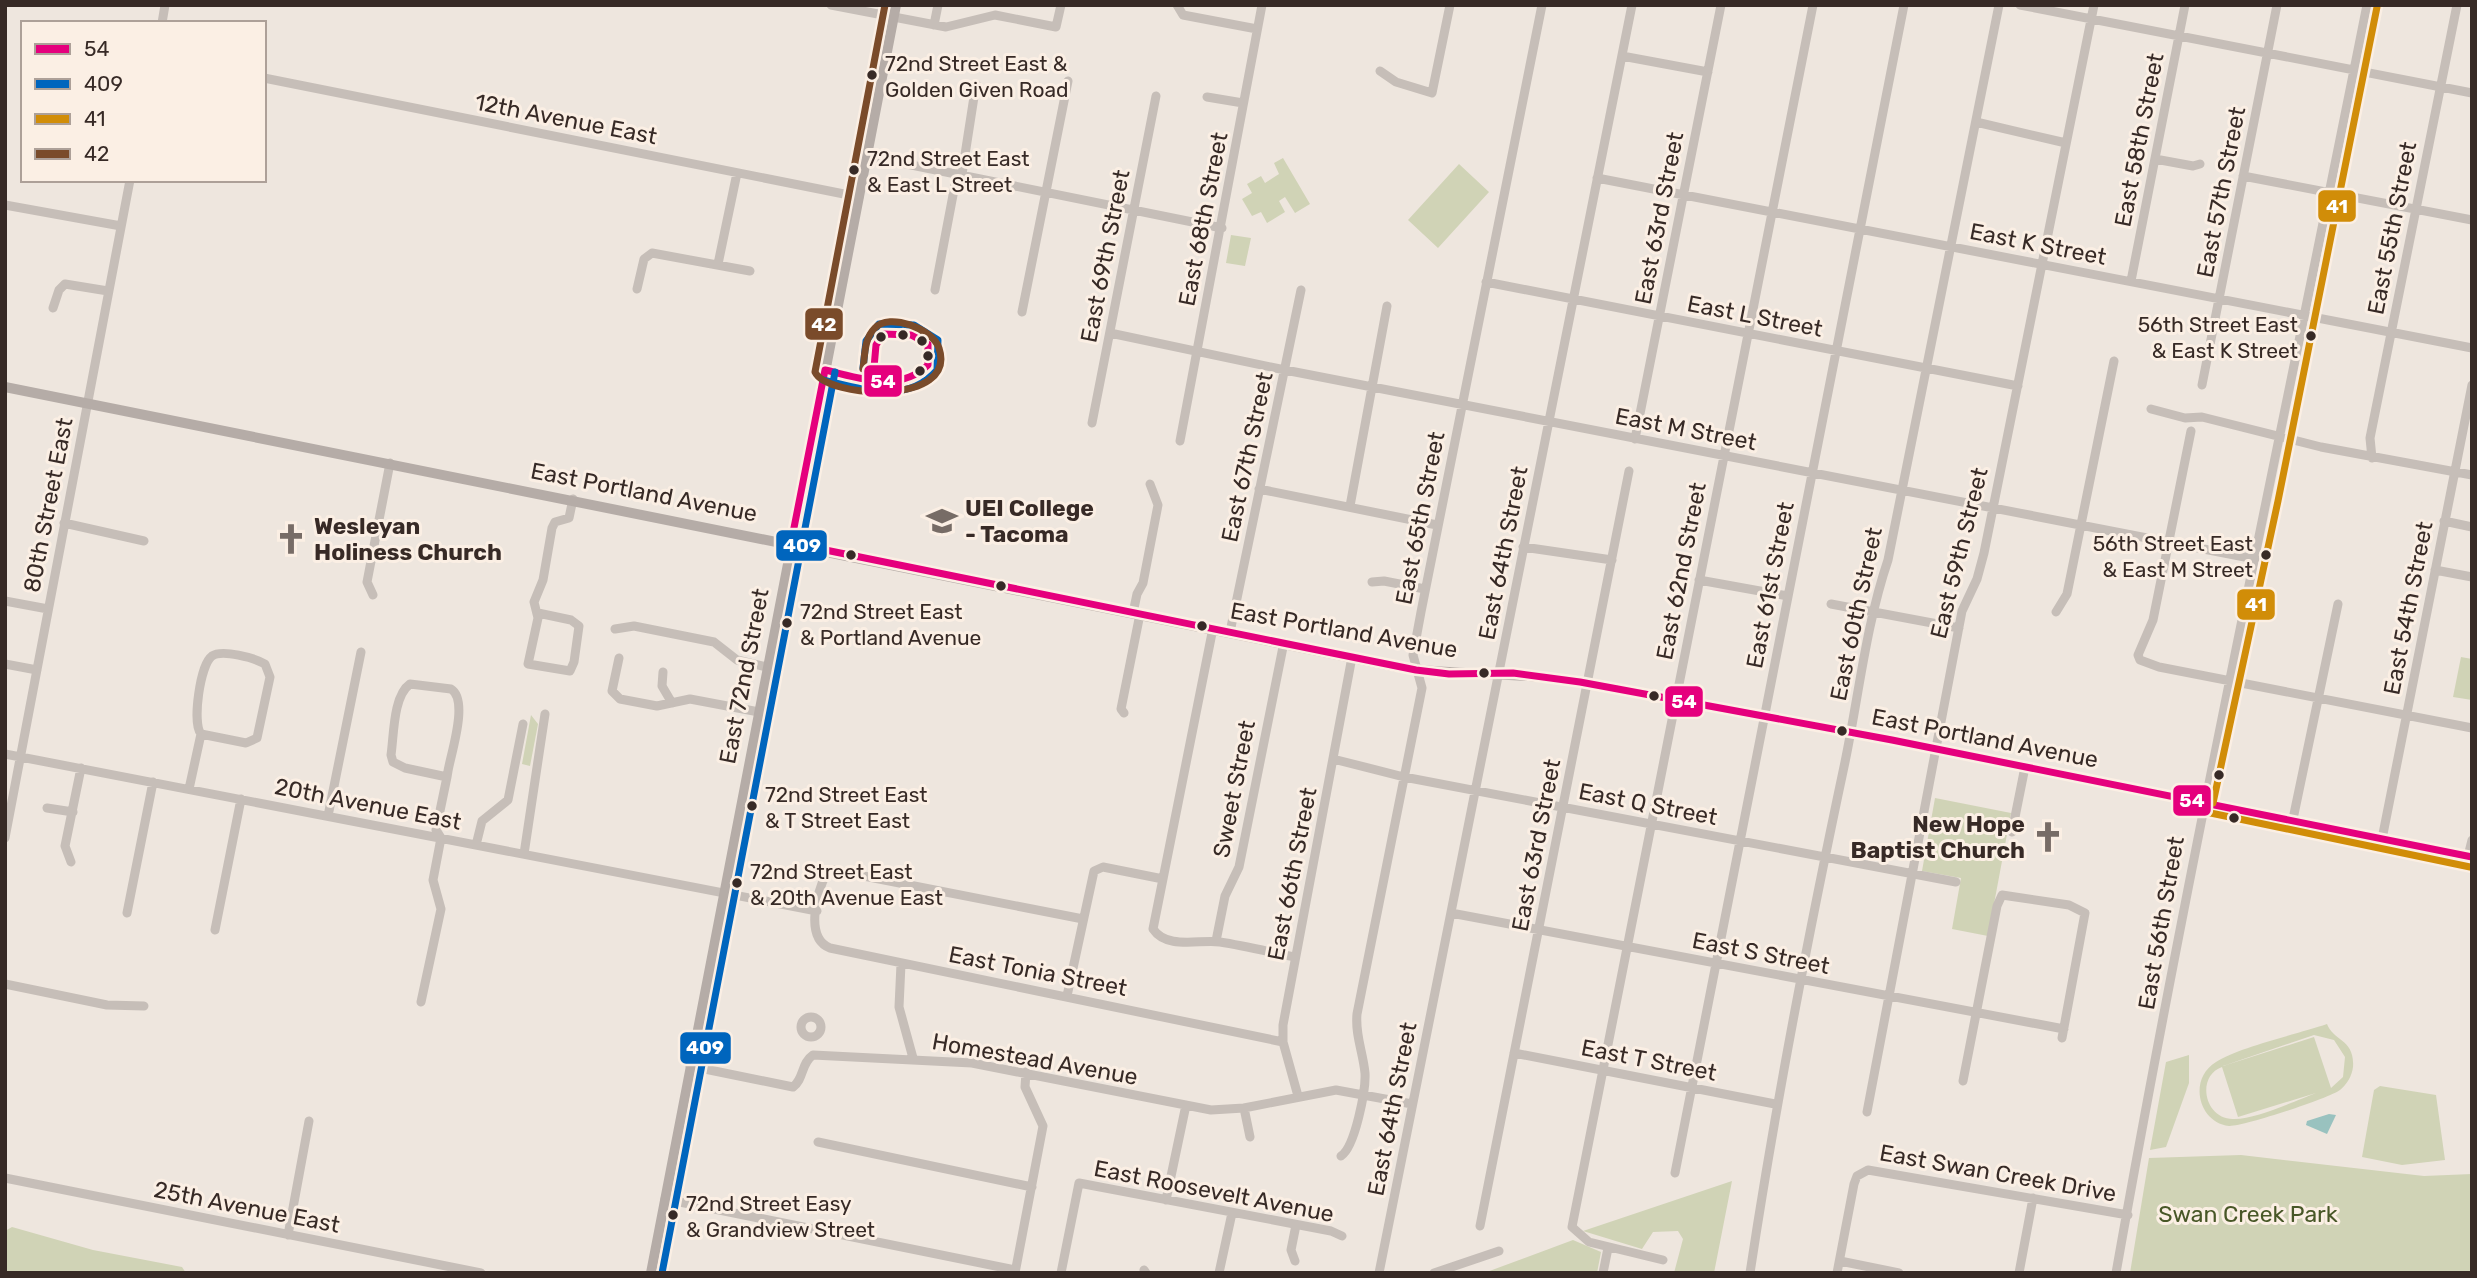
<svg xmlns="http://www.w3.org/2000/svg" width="2477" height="1278" font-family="Rubik,sans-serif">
<rect width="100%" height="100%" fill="#eee6de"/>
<path fill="#d0d3b6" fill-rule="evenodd" d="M 1283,158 L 1310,204 L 1295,213 L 1285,197 L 1279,201 L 1285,212 L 1267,223 L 1261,212 L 1252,216 L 1242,199 L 1252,193 L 1247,184 L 1261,176 L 1265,183 L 1279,174 L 1274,163 Z
M 1459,164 L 1489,192 L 1438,248 L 1408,220 Z
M 1231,235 L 1251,238 L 1245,266 L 1226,263 Z
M 2461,657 L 2472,659 L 2472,700 L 2453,697 Z
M 531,715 L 538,724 L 530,766 L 522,764 Z
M 1935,798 L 2011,813 L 1988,936 L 1952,929 L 1961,878 L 1922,871 Z
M 2327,1024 C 2333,1041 2355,1039 2353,1067 C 2352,1076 2347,1084 2340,1090 C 2330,1098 2242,1127 2229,1126 C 2198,1122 2188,1079 2216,1062 C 2239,1047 2298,1034 2327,1024 ZM 2314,1035 L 2334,1040 L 2345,1057 L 2343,1077 L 2331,1088 L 2314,1037 L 2223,1066 ZM 2222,1067 L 2238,1117 L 2316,1093 C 2295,1101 2254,1120 2233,1119 C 2204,1119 2196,1076 2222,1067 Z
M 2189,1055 L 2189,1083 L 2166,1147 L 2150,1150 L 2166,1062 Z
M 2380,1086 L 2436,1095 L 2445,1160 L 2402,1165 L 2362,1157 L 2374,1090 Z
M 2241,1155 L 2424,1176 L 2472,1174 L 2472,1273 L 2130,1273 L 2149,1158 Z
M 1732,1181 L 1714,1273 L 1674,1273 L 1683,1239 L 1678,1231 L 1653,1232 L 1642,1249 L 1583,1231 Z
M 12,1227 L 93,1250 L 182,1267 L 186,1273 L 5,1273 L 5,1231 Z
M 1573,1240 L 1601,1252 L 1597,1273 L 1484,1273 Z"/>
<path fill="#99c2bf" d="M 2329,1114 L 2336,1115 L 2327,1134 L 2306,1125 L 2307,1121 Z"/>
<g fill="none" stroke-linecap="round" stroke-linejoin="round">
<path stroke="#c6beb8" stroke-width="9" d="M 831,5 L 946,27 L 995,15 L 1056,27 L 1061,5
M 1177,5 L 1183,15 L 1257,29
M 2020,5 L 2472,93
M 162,23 L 165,5
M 934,25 L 938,5
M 1622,56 L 1708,72
M 1380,71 L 1396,82 L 1432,93 L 1450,5
M 264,78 L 859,197
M 1207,97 L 1243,103
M 1976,122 L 2066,143
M 867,156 L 1222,228
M 2155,159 L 2193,166 L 2200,164
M 962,174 L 976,84
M 2243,176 L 2472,220
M 1597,178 L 2472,348
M 5,205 L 121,226
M 718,264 L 737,173
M 2131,281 L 2185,5
M 1486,282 L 2018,386
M 637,289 L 644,259 L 652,253 L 750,271
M 935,290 L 957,174
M 53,308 L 59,290 L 65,284 L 108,291
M 1022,312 L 1068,81
M 1110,333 L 1285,370 L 2255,559
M 2202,385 L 2277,5
M 2151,409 L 2185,418 L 2202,417 L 2321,447 L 2472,475
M 1092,423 L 1156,96
M 2191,431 L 2153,620 L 2138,655 L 2140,660 L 2159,667 L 2472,728
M 1635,439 L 1721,5
M 1180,441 L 1262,5
M 2372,458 L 2370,438 L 2457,5
M 1259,489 L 1437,525
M 1350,506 L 1387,306
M 2444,521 L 2472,527
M 64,523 L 144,541
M 1523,547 L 1612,560
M 2435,570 L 2472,577
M 1699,580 L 1788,596
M 1372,582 L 1384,581 L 1425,589
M 373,595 L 367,582 L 390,463
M 5,601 L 48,609
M 1831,604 L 1959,628
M 2056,612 L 2067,594 L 2114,361
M 538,613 L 571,620 L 579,626 L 574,662 L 570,671 L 528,664 L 538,618 L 534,602 L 543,580 L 552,528 L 555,522 L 569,518 L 573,499
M 1133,613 L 1137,594 L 1143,583 L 1158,505 L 1150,484
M 1213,628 L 1153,929 C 1167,950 1200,939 1220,942 C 1245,946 1270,952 1295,957
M 615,629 L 634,626 L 714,642 L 737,660 L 767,667
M 1230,632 L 1301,290
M 619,658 L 612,691 L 620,699 L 657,706 L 690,699 L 759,712
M 5,664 L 37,670
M 663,672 L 662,686 L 672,703
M 1124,713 L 1121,709 L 1140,614
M 5,754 L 817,911
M 1333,759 L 1404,777 L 1956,882
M 189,789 L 201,734 C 192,723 200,665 212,656 C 222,649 255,658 265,664 L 270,677 L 257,738 L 246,743 L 201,734
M 47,808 L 73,812
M 328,816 L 361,652
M 2293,819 L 2338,604
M 2012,832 L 2025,767
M 5,838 L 130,180
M 2382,839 L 2472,385
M 476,845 L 482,821 L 508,800 L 523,724
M 524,854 L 545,714
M 2468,856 L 2472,840
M 71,862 L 65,846 L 81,768
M 127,913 L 153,782
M 1451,913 L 2064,1029
M 1083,919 L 833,870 L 827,872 C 817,892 804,938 830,948 L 1283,1042
M 215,930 L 241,799
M 1216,941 L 1225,896 L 1239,867 L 1284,642
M 901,964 L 899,1007 L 913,1058
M 5,984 L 107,1005 L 144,1006
M 1067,996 L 1094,871 L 1103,867 L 1163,879
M 421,1002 L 441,909 L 433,880 L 441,838 L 436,830 L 447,777 L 448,771 C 451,753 469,700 451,689 L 410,684 C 393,696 394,735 391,755 L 393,762 L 405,768 L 447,777
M801 1027a10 10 0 1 1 20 0a10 10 0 1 1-20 0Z
M 1514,1053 L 1775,1104
M 690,1066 L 793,1087 C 804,1079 801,1063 813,1055 L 972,1063 L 1211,1110 L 1244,1108 L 1336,1090 L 1412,1104
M 1963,1081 L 1997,906 L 2002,895 L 2069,905 L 2085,913 L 2062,1038
M 1298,1096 L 1283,1042 L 1283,1025 L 1352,657
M 1244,1108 L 1250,1137
M 1867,1112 L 1962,611 L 1977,579 L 1984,553 L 2094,5
M 818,1142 L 1032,1187
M 1341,1156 C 1355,1147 1366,1090 1365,1073 C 1363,1052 1355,1035 1357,1014 L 1422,688 L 1413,655 L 1421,612 L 1542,5
M 1675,1173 L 1904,5
M 5,1178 L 481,1273
M 665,1199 L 1015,1270
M 1166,1200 L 1186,1105
M 1480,1226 L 1629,471
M 288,1235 L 309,1121
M 1663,1260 L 1589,1242 L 1572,1227 L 1813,5
M 1295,1261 L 1291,1250 L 1296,1225
M 1840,1261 L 1899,1273
M 1144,1270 L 1146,1273
M 1015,1273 L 1043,1126 L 1025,1087 L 1026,1072
M 1061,1273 L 1079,1183 L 1331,1231 L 1342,1236
M 1219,1273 L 1232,1213
M 1379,1273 L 1632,5
M 1434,1273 L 1499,1251
M 1603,1273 L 1608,1248
M 1750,1273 C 1776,1101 1809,931 1845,762 C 1859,694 1866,625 1888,560 L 1999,5
M 1837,1273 L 1854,1184 L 1857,1176 L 1868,1170 L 2128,1215
M 2019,1273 L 2033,1198
M 2116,1273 C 2191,849 2283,428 2367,5"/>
<path stroke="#b5aca7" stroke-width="10" d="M 5,387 L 1393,666 C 1456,677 1518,671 1580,682 L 1892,740 L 2472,857
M 651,1273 L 896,5"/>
<defs>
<path id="bus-1" d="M 825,370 C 860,378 899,393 928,365 L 928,344 L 911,335 L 883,334 L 876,345 L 873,379
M 791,543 L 1416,670 L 1449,674 L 1513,673 L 1580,682 L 1892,740 L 2472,857
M 791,543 L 825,370"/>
<path id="bus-2" d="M 823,380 C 862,389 907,405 937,370 L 938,340 L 914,325 L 879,324 L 866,341 L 863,368
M 662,1273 L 835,372"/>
<path id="bus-3" d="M 2213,803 L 2278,501 L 2377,7
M 2201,811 L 2470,867"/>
<path id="bus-4" d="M 863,369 C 865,354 864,339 875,328 C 889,312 933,329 939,348 C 958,406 827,398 815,372 L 885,5"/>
</defs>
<use href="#bus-1" stroke="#fbefe4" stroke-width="12"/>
<use href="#bus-2" stroke="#fbefe4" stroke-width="12"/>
<use href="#bus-3" stroke="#fbefe4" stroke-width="12"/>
<use href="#bus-4" stroke="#fbefe4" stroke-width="12"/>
<use href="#bus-1" stroke="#e5007d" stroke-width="7"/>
<use href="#bus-2" stroke="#0065bd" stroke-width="7"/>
<use href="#bus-3" stroke="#d18d08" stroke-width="7"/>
<use href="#bus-4" stroke="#7a4b2a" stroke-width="7"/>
</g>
<defs>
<symbol id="university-bare" viewBox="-9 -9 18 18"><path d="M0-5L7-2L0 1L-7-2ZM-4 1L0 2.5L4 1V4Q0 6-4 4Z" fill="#776c66" stroke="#fbefe4" stroke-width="2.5" paint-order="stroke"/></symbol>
<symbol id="church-bare" viewBox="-9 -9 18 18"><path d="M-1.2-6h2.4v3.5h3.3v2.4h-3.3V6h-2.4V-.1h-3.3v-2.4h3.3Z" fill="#776c66" stroke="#fbefe4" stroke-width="2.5" paint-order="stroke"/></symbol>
</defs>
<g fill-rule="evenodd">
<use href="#university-bare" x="920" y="499" width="44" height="44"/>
<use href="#church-bare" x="269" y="517" width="44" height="44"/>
<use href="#church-bare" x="2026" y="815" width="44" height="44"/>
</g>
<g fill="#372a26" stroke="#fbefe4" stroke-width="2.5">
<circle cx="872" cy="75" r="6"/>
<circle cx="854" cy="170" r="6"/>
<circle cx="903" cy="335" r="6"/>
<circle cx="2311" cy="336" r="6"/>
<circle cx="881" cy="337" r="6"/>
<circle cx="922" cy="341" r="6"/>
<circle cx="928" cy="356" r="6"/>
<circle cx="920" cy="371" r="6"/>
<circle cx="851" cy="555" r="6"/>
<circle cx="2266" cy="555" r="6"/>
<circle cx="1001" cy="586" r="6"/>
<circle cx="787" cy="623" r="6"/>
<circle cx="1202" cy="626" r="6"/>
<circle cx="1484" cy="673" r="6"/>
<circle cx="1654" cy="696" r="6"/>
<circle cx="1842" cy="731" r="6"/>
<circle cx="2219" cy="775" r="6"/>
<circle cx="752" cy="806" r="6"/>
<circle cx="2234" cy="818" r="6"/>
<circle cx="737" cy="883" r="6"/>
<circle cx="673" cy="1215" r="6"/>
</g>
<g text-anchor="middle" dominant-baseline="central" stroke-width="6" stroke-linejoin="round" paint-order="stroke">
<g font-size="21" fill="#372a26" stroke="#fbefe4" text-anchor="start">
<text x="885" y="63">72nd Street East &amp;<tspan x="885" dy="26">Golden Given Road</tspan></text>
<text x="867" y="158">72nd Street East<tspan x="867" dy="26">&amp; East L Street</tspan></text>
<text x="2298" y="324" text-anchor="end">56th Street East<tspan x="2298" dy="26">&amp; East K Street</tspan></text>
<text x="2253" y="543" text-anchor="end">56th Street East<tspan x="2253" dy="26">&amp; East M Street</tspan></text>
<text x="800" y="611">72nd Street East<tspan x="800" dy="26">&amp; Portland Avenue</tspan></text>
<text x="765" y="794">72nd Street East<tspan x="765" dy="26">&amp; T Street East</tspan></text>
<text x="750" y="871">72nd Street East<tspan x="750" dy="26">&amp; 20th Avenue East</tspan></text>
<text x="686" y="1203">72nd Street Easy<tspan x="686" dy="26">&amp; Grandview Street</tspan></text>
</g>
<g font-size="23" fill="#372a26" stroke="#fbefe4">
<text transform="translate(566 119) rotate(11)">12th Avenue East</text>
<text transform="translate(2139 140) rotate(-79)">East 58th Street</text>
<text transform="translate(2221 192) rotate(-79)">East 57th Street</text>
<text transform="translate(1659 218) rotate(-79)">East 63rd Street</text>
<text transform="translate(1203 219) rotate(-79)">East 68th Street</text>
<text transform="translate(2392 228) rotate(-79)">East 55th Street</text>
<text transform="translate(2038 244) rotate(11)">East K Street</text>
<text transform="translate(1105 256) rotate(-79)">East 69th Street</text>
<text transform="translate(1755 316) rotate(11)">East L Street</text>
<text transform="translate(1686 429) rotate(11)">East M Street</text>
<text transform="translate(1247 457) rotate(-78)">East 67th Street</text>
<text transform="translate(644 492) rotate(11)">East Portland Avenue</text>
<text transform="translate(48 505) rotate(-79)">80th Street East</text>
<text transform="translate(1420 518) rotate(-79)">East 65th Street</text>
<text transform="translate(1503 553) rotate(-79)">East 64th Street</text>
<text transform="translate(1959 553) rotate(-76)">East 59th Street</text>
<text transform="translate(1681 571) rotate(-79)">East 62nd Street</text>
<text transform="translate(1770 585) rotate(-79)">East 61st Street</text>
<text transform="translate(2408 608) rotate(-79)">East 54th Street</text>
<text transform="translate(1856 614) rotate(-78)">East 60th Street</text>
<text transform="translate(1344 630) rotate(10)">East Portland Avenue</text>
<text transform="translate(744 676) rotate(-79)">East 72nd Street</text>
<text transform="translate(1985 738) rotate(11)">East Portland Avenue</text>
<text transform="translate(1234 789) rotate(-79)">Sweet Street</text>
<text transform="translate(368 804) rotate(11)">20th Avenue East</text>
<text transform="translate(1648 804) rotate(11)">East Q Street</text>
<text transform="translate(1536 845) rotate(-79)">East 63rd Street</text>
<text transform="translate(1292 874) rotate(-79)">East 66th Street</text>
<text transform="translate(2161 923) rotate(-80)">East 56th Street</text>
<text transform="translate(1761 953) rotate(11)">East S Street</text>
<text transform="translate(1038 971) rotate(11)">East Tonia Street</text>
<text transform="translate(1035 1059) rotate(10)">Homestead Avenue</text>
<text transform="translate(1649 1060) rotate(11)">East T Street</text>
<text transform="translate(1392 1109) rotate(-79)">East 64th Street</text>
<text transform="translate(1998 1173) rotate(10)">East Swan Creek Drive</text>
<text transform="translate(1214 1191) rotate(11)">East Roosevelt Avenue</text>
<text transform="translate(247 1207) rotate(11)">25th Avenue East</text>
</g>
<g font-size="23" font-weight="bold" fill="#372a26" stroke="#fbefe4" text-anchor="start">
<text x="965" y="508">UEI College<tspan x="965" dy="26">- Tacoma</tspan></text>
<text x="314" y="526">Wesleyan<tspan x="314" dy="26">Holiness Church</tspan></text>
<text x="2025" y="824" text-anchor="end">New Hope<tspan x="2025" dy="26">Baptist Church</tspan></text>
</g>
<g font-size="23" fill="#485727" stroke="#fbefe4">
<text x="2248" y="1214">Swan Creek Park</text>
</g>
</g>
<g stroke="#fbefe4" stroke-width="2.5">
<rect x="2317" y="189" width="40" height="34" rx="7" fill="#d18d08"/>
<rect x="804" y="307" width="40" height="34" rx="7" fill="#7a4b2a"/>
<rect x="863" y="364" width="40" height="34" rx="7" fill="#e5007d"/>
<rect x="775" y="529" width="53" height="33" rx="7" fill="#0065bd"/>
<rect x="2236" y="588" width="40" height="33" rx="7" fill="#d18d08"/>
<rect x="1664" y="685" width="40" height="33" rx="7" fill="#e5007d"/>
<rect x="2172" y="784" width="40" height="33" rx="7" fill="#e5007d"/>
<rect x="679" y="1031" width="53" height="34" rx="7" fill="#0065bd"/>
</g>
<g font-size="19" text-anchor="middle" font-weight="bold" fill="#fff">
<text x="2337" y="213">41</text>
<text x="824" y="331">42</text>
<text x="883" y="388">54</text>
<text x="802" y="552">409</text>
<text x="2256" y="611">41</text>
<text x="1684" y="708">54</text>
<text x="2192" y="807">54</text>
<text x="705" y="1054">409</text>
</g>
<rect width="2477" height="1278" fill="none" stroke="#372a26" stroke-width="14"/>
<rect x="21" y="21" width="245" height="161" fill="#fbefe4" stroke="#ada098" stroke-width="2"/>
<rect x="35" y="44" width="35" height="10" fill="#e5007d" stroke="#ada098" stroke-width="2"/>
<text x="84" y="56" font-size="21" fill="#372a26">54</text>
<rect x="35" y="79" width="35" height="10" fill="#0065bd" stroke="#ada098" stroke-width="2"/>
<text x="84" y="91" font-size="21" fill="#372a26">409</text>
<rect x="35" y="114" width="35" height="10" fill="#d18d08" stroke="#ada098" stroke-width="2"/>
<text x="84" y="126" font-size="21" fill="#372a26">41</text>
<rect x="35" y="149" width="35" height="10" fill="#7a4b2a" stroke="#ada098" stroke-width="2"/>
<text x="84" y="161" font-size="21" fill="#372a26">42</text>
</svg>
